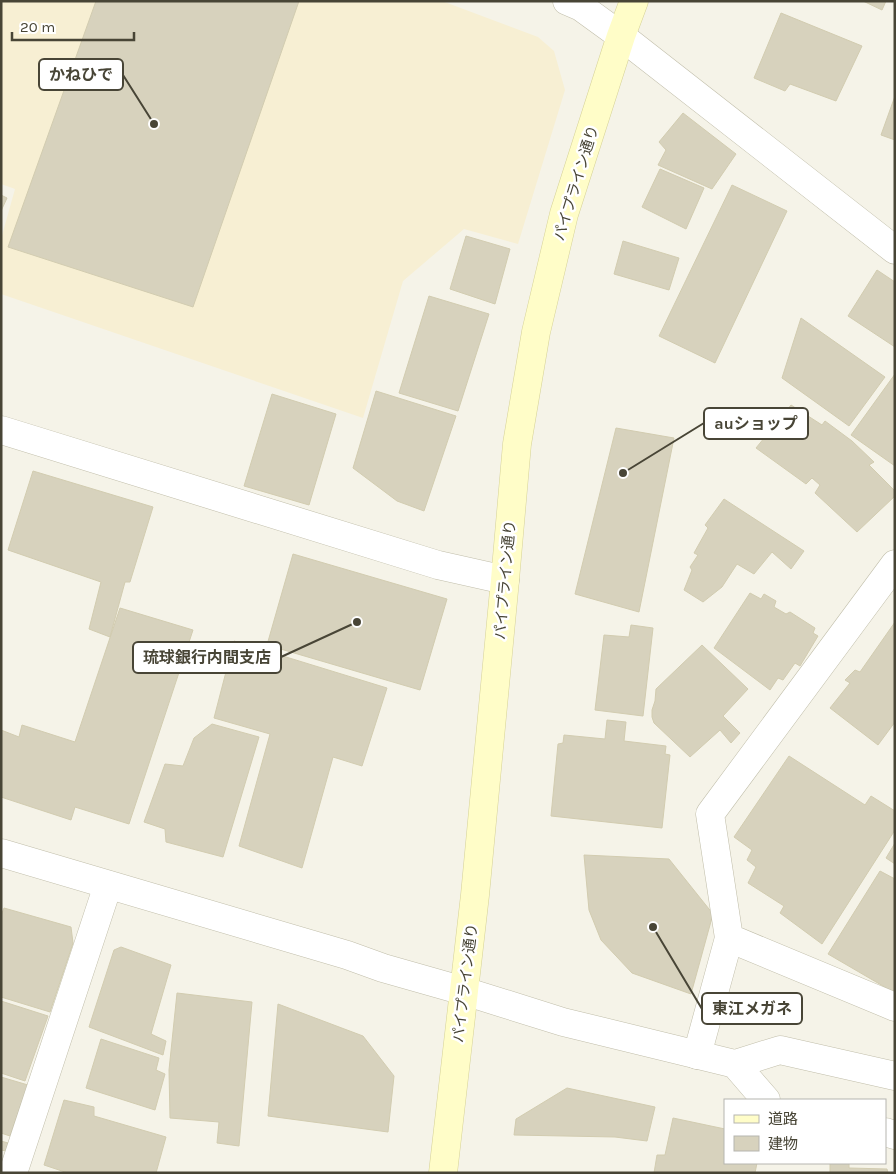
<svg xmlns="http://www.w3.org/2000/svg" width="896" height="1174" font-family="Karla,'Noto Sans JP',sans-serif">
<rect width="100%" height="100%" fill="#f5f3e8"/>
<path fill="#f7efd3" d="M 1,1 L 442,1 L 538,37 L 554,51 L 565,90 L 518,244 L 464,229 L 403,281 L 363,418 L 1,294 L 1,239 L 15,189 L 1,184 Z"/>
<path fill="#d7d2bd" stroke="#d2ccb0" d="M 96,1 L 299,1 L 193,307 L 8,247 Z
M 863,1 L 886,1 L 882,10 Z
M 781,13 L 862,46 L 836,101 L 790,84 L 785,91 L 754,78 Z
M 895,96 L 895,140 L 881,135 Z
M 683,113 L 736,154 L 712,189 L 658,165 L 666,150 L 659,142 Z
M 660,169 L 704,188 L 686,229 L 642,207 Z
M 732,185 L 787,211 L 715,363 L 659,336 Z
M 1,195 L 7,198 L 1,211 Z
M 466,236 L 510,249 L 495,304 L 450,289 Z
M 623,241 L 679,258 L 669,290 L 614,274 Z
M 877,270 L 895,282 L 895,347 L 848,316 Z
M 429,296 L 489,314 L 458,411 L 399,393 Z
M 801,318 L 885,377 L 849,426 L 782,378 Z
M 895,374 L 895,466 L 851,435 Z
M 376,391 L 456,416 L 424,511 L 397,501 L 353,468 Z
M 272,394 L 336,414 L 309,505 L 244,486 Z
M 791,405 L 822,425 L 825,421 L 852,441 L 874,462 L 869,465 L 895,491 L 895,496 L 857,532 L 815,493 L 820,485 L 812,478 L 806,484 L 756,448 Z
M 616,428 L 674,438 L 639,612 L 575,594 Z
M 33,471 L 153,507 L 130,582 L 125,582 L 110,637 L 89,629 L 101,582 L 8,550 Z
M 724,499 L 804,551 L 791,569 L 772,552 L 754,574 L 737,564 L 722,587 L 703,602 L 684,590 L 692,570 L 690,567 L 698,555 L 694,553 L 708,528 L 705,525 Z
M 293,554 L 447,599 L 420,690 L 267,645 Z
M 750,593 L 761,599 L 764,594 L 776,601 L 774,607 L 786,614 L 790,612 L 815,628 L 813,633 L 818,636 L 800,666 L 795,663 L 783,680 L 778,678 L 770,690 L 714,648 Z
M 120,608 L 193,630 L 129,824 L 75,807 L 71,820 L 1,797 L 1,730 L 19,737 L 22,725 L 75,742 Z
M 895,622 L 895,722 L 878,745 L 830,708 L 850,683 L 845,680 L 855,670 L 860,672 Z
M 631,625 L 653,628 L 643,716 L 595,710 L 604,635 L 629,637 Z
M 234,641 L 387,688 L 362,766 L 333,757 L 302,868 L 239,846 L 270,734 L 214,718 Z
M 702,645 L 748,689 L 723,716 L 740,733 L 731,743 L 720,730 L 690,757 L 654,723 L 652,717 L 652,710 L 655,701 L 656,689 Z
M 607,720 L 626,722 L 624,741 L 666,746 L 665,754 L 670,755 L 662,828 L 551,816 L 558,744 L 563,743 L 564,735 L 605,739 Z
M 212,724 L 259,737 L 223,857 L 166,842 L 165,829 L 144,822 L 165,764 L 183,766 L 194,738 Z
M 789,756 L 865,805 L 871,796 L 895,811 L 895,830 L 822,944 L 780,913 L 784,906 L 748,883 L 756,867 L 747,860 L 752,850 L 734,837 Z
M 895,843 L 895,864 L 886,858 Z
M 584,855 L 669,859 L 713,914 L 691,994 L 632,973 L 601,940 L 589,910 Z
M 880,871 L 895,879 L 895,993 L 828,954 Z
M 4,908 L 71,927 L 73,943 L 50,1012 L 1,997 L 1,916 Z
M 121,947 L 171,965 L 151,1034 L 166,1041 L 163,1055 L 89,1027 L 114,950 Z
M 177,993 L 252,1002 L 239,1146 L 217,1143 L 219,1122 L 170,1118 L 169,1070 Z
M 1,1001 L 48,1016 L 25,1081 L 1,1073 Z
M 278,1004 L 363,1036 L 394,1076 L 388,1132 L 268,1116 Z
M 101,1039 L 159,1058 L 156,1070 L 165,1074 L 155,1110 L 86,1088 Z
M 1,1077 L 28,1085 L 10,1136 L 1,1133 Z
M 567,1088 L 655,1107 L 647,1141 L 615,1137 L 514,1135 L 516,1119 Z
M 64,1100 L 94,1107 L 94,1116 L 166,1137 L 156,1173 L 68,1173 L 44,1165 Z
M 673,1118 L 725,1129 L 725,1163 L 757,1163 L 755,1173 L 654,1173 L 657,1155 L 665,1155 Z
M 1,1141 L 8,1143 L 6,1151 L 1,1150 Z
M 830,1163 L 849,1163 L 849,1168 L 887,1169 L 888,1173 L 830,1173 Z"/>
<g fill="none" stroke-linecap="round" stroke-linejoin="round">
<defs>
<path id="minor" d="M 567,1 L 581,7 L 621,36 L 895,250
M 1,430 L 438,565 L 505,580
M 729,938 L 895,1007
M 697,1055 L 729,938 L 710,814 L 895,564
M 13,1173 L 108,885"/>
<path id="tertiary" d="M 1,853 L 347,955 L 383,968 L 464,991 L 563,1022 L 735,1064 L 780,1050 L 895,1076
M 735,1064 L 766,1100
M 885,1132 L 895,1135"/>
<path id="secondary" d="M 443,1173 L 475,895 L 505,580 L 517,444 L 536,332 L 564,214 L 621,36 L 634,1"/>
</defs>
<use href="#minor" stroke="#c1beaa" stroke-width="29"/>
<use href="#tertiary" stroke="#c1beaa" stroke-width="29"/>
<use href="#secondary" stroke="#d6d297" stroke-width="29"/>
<use href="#minor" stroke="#fff" stroke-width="28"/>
<use href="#tertiary" stroke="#fff" stroke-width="28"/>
<use href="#secondary" stroke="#fffdc8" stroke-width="28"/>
</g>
<g text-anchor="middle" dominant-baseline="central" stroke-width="5" stroke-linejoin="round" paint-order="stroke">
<g font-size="15" fill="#484536" stroke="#fff">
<text transform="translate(576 183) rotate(-73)">パイプライン通り</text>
<text transform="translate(505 580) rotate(-85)">パイプライン通り</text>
<text transform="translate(465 983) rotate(-83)">パイプライン通り</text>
</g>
</g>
<path fill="none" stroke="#484536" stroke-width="2" d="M154 124L123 75M623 473L704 423M357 622L281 657M653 927L702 1009"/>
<g fill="#484536" stroke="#fff" stroke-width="2">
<circle cx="154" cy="124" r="5"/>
<circle cx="623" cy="473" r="5"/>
<circle cx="357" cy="622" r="5"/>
<circle cx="653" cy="927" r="5"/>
</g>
<g fill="#fff" stroke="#484536" stroke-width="2">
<rect x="39" y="59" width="84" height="31" rx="5"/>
<rect x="704" y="408" width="104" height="31" rx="5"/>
<rect x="133" y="642" width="148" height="31" rx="5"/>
<rect x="702" y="993" width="100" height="31" rx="5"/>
</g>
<g font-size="16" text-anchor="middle" font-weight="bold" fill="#484536">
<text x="81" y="80">かねひで</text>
<text x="756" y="429">auショップ</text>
<text x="207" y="663">琉球銀行内間支店</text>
<text x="752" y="1014">東江メガネ</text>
</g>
<rect width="896" height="1174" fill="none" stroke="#484536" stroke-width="5"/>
<rect x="724" y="1099" width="162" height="65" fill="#ffffff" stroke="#b6b5af"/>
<rect x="734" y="1115" width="25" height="8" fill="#fffdc8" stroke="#b6b5af"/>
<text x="768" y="1124" font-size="15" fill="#484536">道路</text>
<rect x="734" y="1136" width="25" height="15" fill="#d7d2bd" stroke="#b6b5af"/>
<text x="768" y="1149" font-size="15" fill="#484536">建物</text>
<path d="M12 32v8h122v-8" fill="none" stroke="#484536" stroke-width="2.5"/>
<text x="20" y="32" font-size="15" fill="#484536" stroke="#ffffff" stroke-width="4" paint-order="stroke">20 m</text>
</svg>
